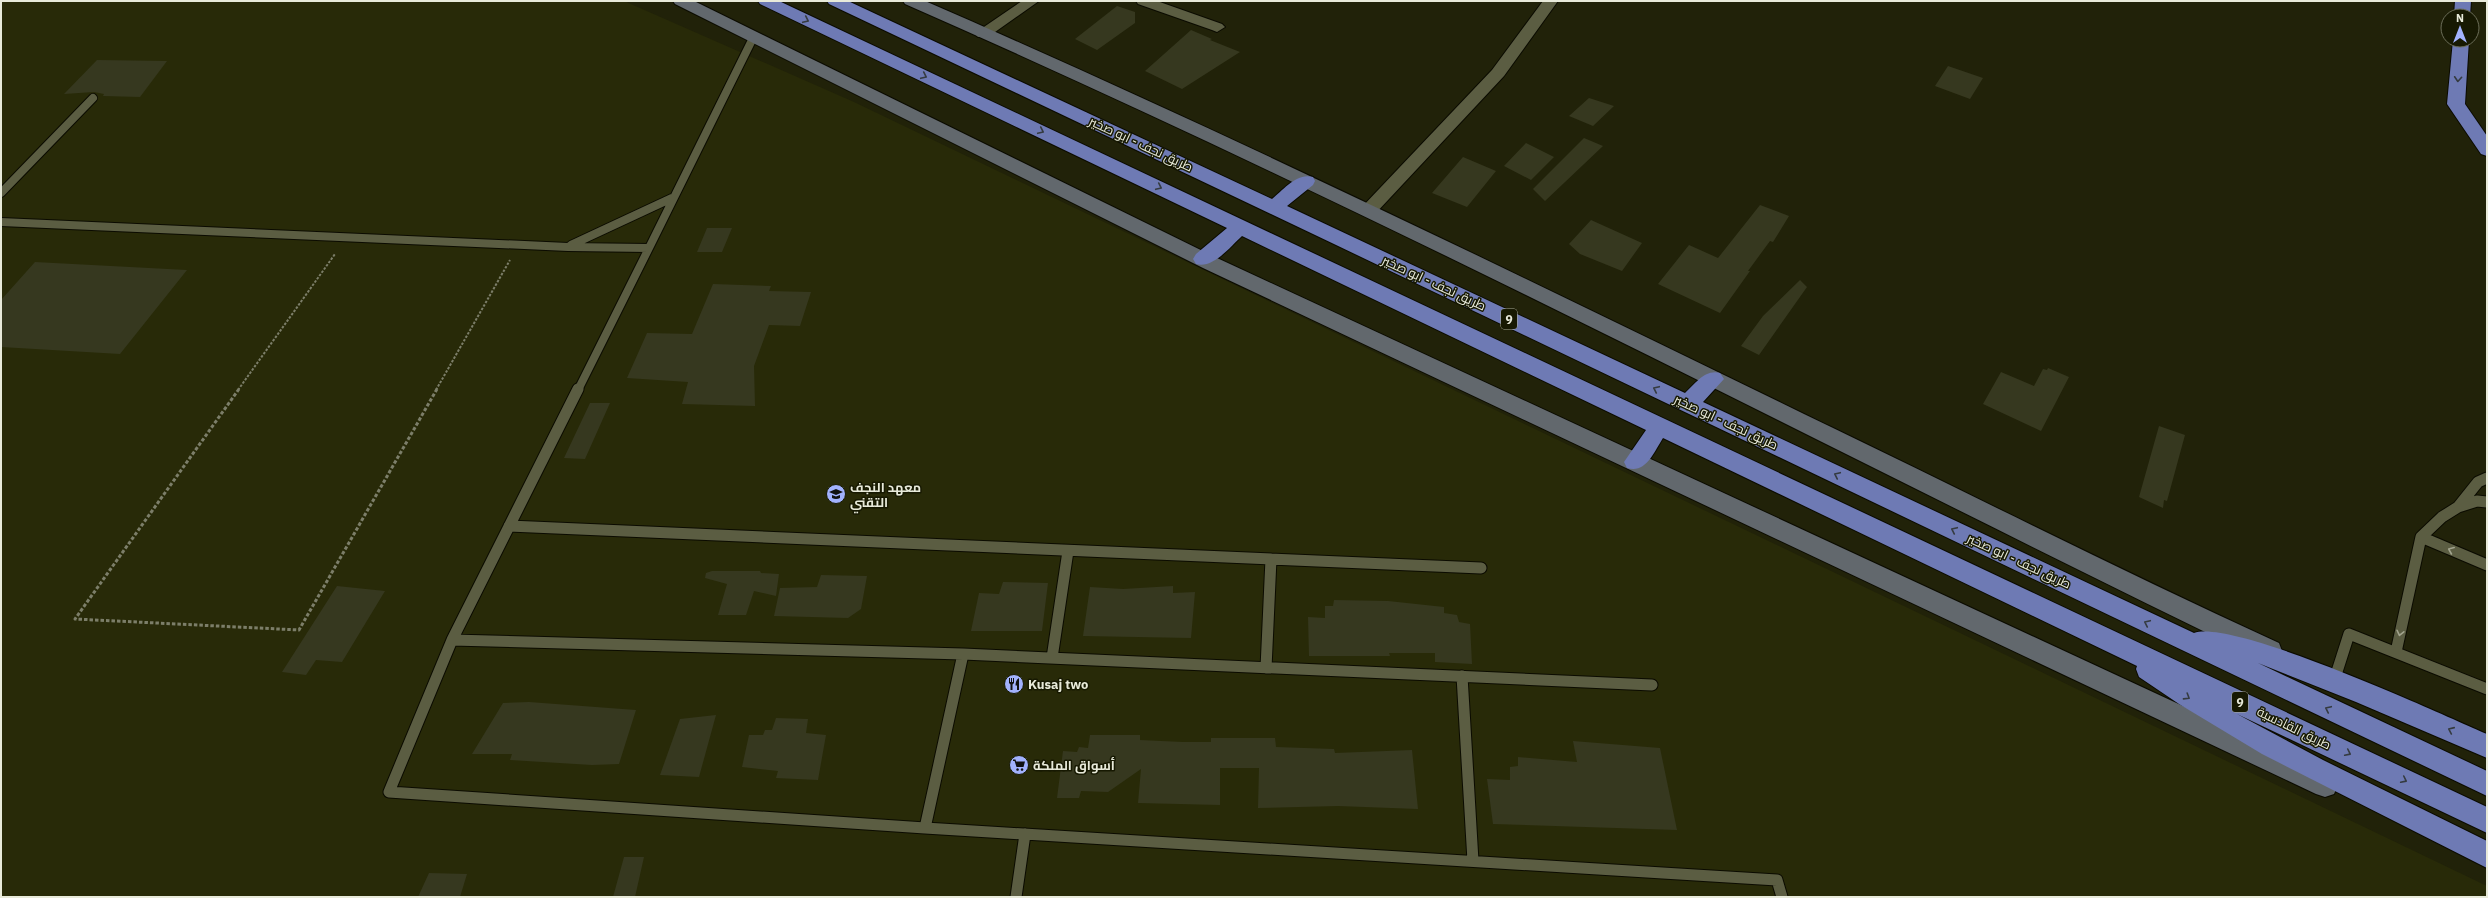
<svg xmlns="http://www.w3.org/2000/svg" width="2488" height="898" font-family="'IBM Plex Sans',Cairo,sans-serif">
<rect width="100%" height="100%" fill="#212209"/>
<path fill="#282a08" d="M 1,1 L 624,1 L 854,102 L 2487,886 L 2487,897 L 1,897 Z"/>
<path fill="#36381f" d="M 1117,6 L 1135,12 L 1135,23 L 1097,50 L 1075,39 Z
M 1191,30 L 1212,39 L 1210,40 L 1240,52 L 1182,89 L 1145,71 Z
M 97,60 L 167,61 L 140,97 L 103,96 L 104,94 L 94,92 L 64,94 Z
M 1948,66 L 1983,78 L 1970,99 L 1935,86 Z
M 1589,98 L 1614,106 L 1593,126 L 1569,116 Z
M 1584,138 L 1603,146 L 1545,201 L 1533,189 Z
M 1526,143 L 1554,157 L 1531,180 L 1504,166 Z
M 1463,157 L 1496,171 L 1467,207 L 1432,193 Z
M 1760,205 L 1789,216 L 1773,242 L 1770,241 L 1748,271 L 1750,271 L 1720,313 L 1658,284 L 1689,245 L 1718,258 Z
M 1591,220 L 1642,243 L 1622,271 L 1580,254 L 1569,244 Z
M 707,228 L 732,228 L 722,252 L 697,252 Z
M 35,262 L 187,270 L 120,354 L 1,347 L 1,300 Z
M 1800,280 L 1807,287 L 1759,355 L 1741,346 L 1763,316 Z
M 713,284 L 771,286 L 769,291 L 811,292 L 800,326 L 769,325 L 754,366 L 755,406 L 682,404 L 688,382 L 627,378 L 647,333 L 692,334 Z
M 2048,368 L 2069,377 L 2041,431 L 1983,404 L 2001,372 L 2034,386 L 2043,369 L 2047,370 Z
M 590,403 L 610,403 L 585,459 L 564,458 Z
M 2159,426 L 2185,435 L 2167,501 L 2164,500 L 2163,508 L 2139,497 Z
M 712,571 L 760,571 L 761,573 L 779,574 L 776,596 L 754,591 L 746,615 L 718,615 L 727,584 L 705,578 L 706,573 Z
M 821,575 L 867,576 L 861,609 L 848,618 L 774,616 L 780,588 L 817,587 Z
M 1003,582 L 1048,583 L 1042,631 L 971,631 L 979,593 L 999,594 Z
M 337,586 L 385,591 L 342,662 L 316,660 L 306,675 L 282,672 Z
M 1173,586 L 1173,593 L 1195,592 L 1191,638 L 1083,636 L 1090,587 L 1123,589 Z
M 1334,600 L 1388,601 L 1444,607 L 1444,613 L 1457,615 L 1459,622 L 1470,624 L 1472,664 L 1435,662 L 1435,653 L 1389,653 L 1390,656 L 1309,656 L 1308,617 L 1325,618 L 1325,606 L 1333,606 Z
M 529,702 L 636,710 L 619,764 L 592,765 L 510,760 L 512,754 L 472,754 L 503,703 Z
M 716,715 L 699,777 L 660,775 L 680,719 Z
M 776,718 L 808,719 L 806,733 L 826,735 L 818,780 L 776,778 L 778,771 L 742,767 L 749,735 L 763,735 L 765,730 L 772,730 Z
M 1090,735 L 1140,735 L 1140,740 L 1183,742 L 1211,742 L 1211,738 L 1275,738 L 1276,747 L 1334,749 L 1335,753 L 1412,750 L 1418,809 L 1338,806 L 1258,808 L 1259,768 L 1220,768 L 1220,805 L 1138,803 L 1141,769 L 1108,792 L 1081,791 L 1079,798 L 1057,798 L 1063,751 L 1077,752 L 1079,747 L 1088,748 Z
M 1573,741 L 1660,748 L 1677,830 L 1493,824 L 1487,779 L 1510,780 L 1510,767 L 1518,766 L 1518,757 L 1577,762 Z
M 624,857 L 644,857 L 635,897 L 613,897 Z
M 429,873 L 467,874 L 460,897 L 418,897 Z"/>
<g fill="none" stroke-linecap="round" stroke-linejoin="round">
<defs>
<path id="service-far1" d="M 1,193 L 93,98
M 1,222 L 568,247 L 649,248 L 754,36
M 571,245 L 672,198
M 578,390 L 649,248"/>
<path id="service" d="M 578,389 L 452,640 L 389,792 L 925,828 L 1777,880 L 1782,897
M 2458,507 L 2477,501 L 2487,502
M 509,526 L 1481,568
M 2421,537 L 2442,517 L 2458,507 L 2478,482 L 2487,478
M 452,640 L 963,654 L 1652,685
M 2396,652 L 2421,537 L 2487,565
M 1052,658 L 1068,551
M 1266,668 L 1271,559
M 1462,676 L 1473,861
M 2334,681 L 2349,634 L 2487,689
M 925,828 L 963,654
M 1016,897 L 1025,834"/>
<path id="minor" d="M 1022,1 L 1039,1 L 988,37 L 978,37 L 975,34 L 978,31 Z
M 1136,1 L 1157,1 L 1222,24 L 1225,27 L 1217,32 L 1212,30 L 1138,4 Z
M 1543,1 L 1558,1 L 1504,76 L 1374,215 L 1362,215 L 1359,211 L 1362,207 L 1492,70 Z"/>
<path id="secondary" d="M 673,1 L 694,1 L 1217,258 L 2334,776 L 2338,785 L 2334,794 L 2325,797 L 2316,794 L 1203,268 L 675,4 Z
M 903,1 L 925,1 C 1231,134 1531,281 1831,427 C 1980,499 2128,574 2279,643 L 2282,651 L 2279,659 L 2270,662 L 2261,659 C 2113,588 1967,514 1820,441 C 1518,290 1215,140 905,4 Z"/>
<path id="trunk" d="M 758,1 L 779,1 L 2487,807 L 2487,833 L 2237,714 L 2323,760 L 2487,841 L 2487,868 L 2262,754 L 2179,704 L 2139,677 L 2136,669 L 2137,666 L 1663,438 C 1654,452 1646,474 1627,468 L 1624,462 L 1646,430 L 1242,236 C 1230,247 1213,269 1196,264 L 1193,259 L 1196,254 L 1227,228 L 760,4 Z
M 827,1 L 848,1 L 1272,199 C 1283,190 1297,172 1313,177 L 1315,181 L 1313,185 L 1287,206 L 1685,393 C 1696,383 1705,369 1720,373 L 1724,379 L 1703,402 L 2194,633 C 2235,619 2439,713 2487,734 L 2487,758 L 2356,702 L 2258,663 L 2487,771 L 2487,796 L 1334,244 L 829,4 Z
M 2455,1 L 2471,1 L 2470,16 L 2454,16 Z
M 2453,40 L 2469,40 L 2465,104 L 2487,136 L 2487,156 L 2481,154 L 2447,104 Z"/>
</defs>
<use href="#service-far1" stroke="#0b0b00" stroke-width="10"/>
<use href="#service" stroke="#0b0b00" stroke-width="13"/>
<use href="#minor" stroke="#0b0b00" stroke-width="2"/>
<use href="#secondary" stroke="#0b0b00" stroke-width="2"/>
<use href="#trunk" stroke="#0b0b00" stroke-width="2"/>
<path stroke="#7c7e69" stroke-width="2" stroke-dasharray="2.5 1.5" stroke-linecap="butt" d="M 238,390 L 335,254
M 436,390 L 510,260"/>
<path stroke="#7c7e69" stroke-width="3" stroke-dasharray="3.5 2" stroke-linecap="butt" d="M 239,389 L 75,619 L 299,630 L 437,389"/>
<use href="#service-far1" stroke="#5b5d42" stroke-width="8"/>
<use href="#service" stroke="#5b5d42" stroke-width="11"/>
<use href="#minor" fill="#5b5d42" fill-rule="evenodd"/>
<use href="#secondary" fill="#62686d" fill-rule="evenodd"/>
<use href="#trunk" fill="#6e7ab4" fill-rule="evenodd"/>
</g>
<defs><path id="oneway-chevron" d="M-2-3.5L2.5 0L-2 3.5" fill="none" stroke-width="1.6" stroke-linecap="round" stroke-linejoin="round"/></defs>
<g stroke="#353b40">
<use href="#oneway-chevron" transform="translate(806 20) rotate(25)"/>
<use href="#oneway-chevron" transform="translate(924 76) rotate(25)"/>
<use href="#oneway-chevron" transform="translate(2458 79) rotate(94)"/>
<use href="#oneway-chevron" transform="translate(1041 131) rotate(25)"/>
<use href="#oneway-chevron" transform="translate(1159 187) rotate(25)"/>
<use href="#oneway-chevron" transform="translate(1656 389) rotate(-155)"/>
<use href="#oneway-chevron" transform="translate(1837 475) rotate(-155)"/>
<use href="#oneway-chevron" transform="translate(1954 530) rotate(-155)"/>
<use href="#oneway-chevron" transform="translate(2147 623) rotate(-155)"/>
<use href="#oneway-chevron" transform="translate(2187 697) rotate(32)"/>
<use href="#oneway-chevron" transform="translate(2328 709) rotate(-155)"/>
<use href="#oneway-chevron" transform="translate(2451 730) rotate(-156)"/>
<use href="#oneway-chevron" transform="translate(2348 753) rotate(26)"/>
<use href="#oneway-chevron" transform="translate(2404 780) rotate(26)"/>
</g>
<g stroke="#a2a48e">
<use href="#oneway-chevron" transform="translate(2451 550) rotate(-157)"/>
<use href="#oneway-chevron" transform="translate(2400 633) rotate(103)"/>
</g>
<defs>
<symbol id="university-disc" viewBox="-11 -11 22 22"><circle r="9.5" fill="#a2b2fd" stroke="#171902"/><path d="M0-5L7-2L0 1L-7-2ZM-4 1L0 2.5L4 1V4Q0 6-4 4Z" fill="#111"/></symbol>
<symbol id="restaurant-disc" viewBox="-11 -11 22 22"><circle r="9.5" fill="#a2b2fd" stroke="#171902"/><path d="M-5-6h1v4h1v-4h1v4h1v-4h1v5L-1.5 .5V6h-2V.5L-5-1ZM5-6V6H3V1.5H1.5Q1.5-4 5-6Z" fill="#111"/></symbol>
<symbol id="supermarket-disc" viewBox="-11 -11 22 22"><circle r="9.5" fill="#a2b2fd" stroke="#171902"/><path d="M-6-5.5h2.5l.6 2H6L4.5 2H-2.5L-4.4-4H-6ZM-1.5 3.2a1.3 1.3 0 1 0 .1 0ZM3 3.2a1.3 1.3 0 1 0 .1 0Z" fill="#111"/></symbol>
</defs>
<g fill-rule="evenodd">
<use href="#university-disc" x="825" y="483" width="22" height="22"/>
<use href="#restaurant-disc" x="1003" y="673" width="22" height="22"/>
<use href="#supermarket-disc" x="1008" y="754" width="22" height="22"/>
</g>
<g text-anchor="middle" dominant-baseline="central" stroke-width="3" stroke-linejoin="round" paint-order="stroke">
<g fill="#171902" stroke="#a9ab99" stroke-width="1">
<rect x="1501" y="309" width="16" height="20" rx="3"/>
<rect x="2232" y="692" width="16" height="20" rx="3"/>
</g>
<g font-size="12" font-weight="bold" fill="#e8eada">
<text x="1509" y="319">9</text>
<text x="2240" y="702">9</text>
</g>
<g font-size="13" fill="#e8eada" stroke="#171902">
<text transform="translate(1141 144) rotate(25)">طريق نجف - ابو صخير</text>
<text transform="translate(1434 283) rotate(25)">طريق نجف - ابو صخير</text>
<text transform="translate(1726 422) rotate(25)">طريق نجف - ابو صخير</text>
<text transform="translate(2019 561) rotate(25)">طريق نجف - ابو صخير</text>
<text transform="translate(2294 728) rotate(26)">طريق القادسية</text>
</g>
<g font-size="13" font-weight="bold" fill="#e8eada" stroke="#171902" text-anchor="start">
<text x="850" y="487">معهد النجف<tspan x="850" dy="15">التقني</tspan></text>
<text x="1028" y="684">Kusaj two</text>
<text x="1033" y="765">أسواق الملكة</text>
</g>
</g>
<rect width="2488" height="898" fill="none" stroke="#e8eada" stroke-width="4"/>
<g transform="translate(2460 28)"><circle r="19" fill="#171902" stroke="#6b6d58"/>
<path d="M0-3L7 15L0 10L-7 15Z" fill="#a2b2fd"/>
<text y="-6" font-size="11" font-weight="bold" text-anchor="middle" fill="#e8eada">N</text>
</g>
</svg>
